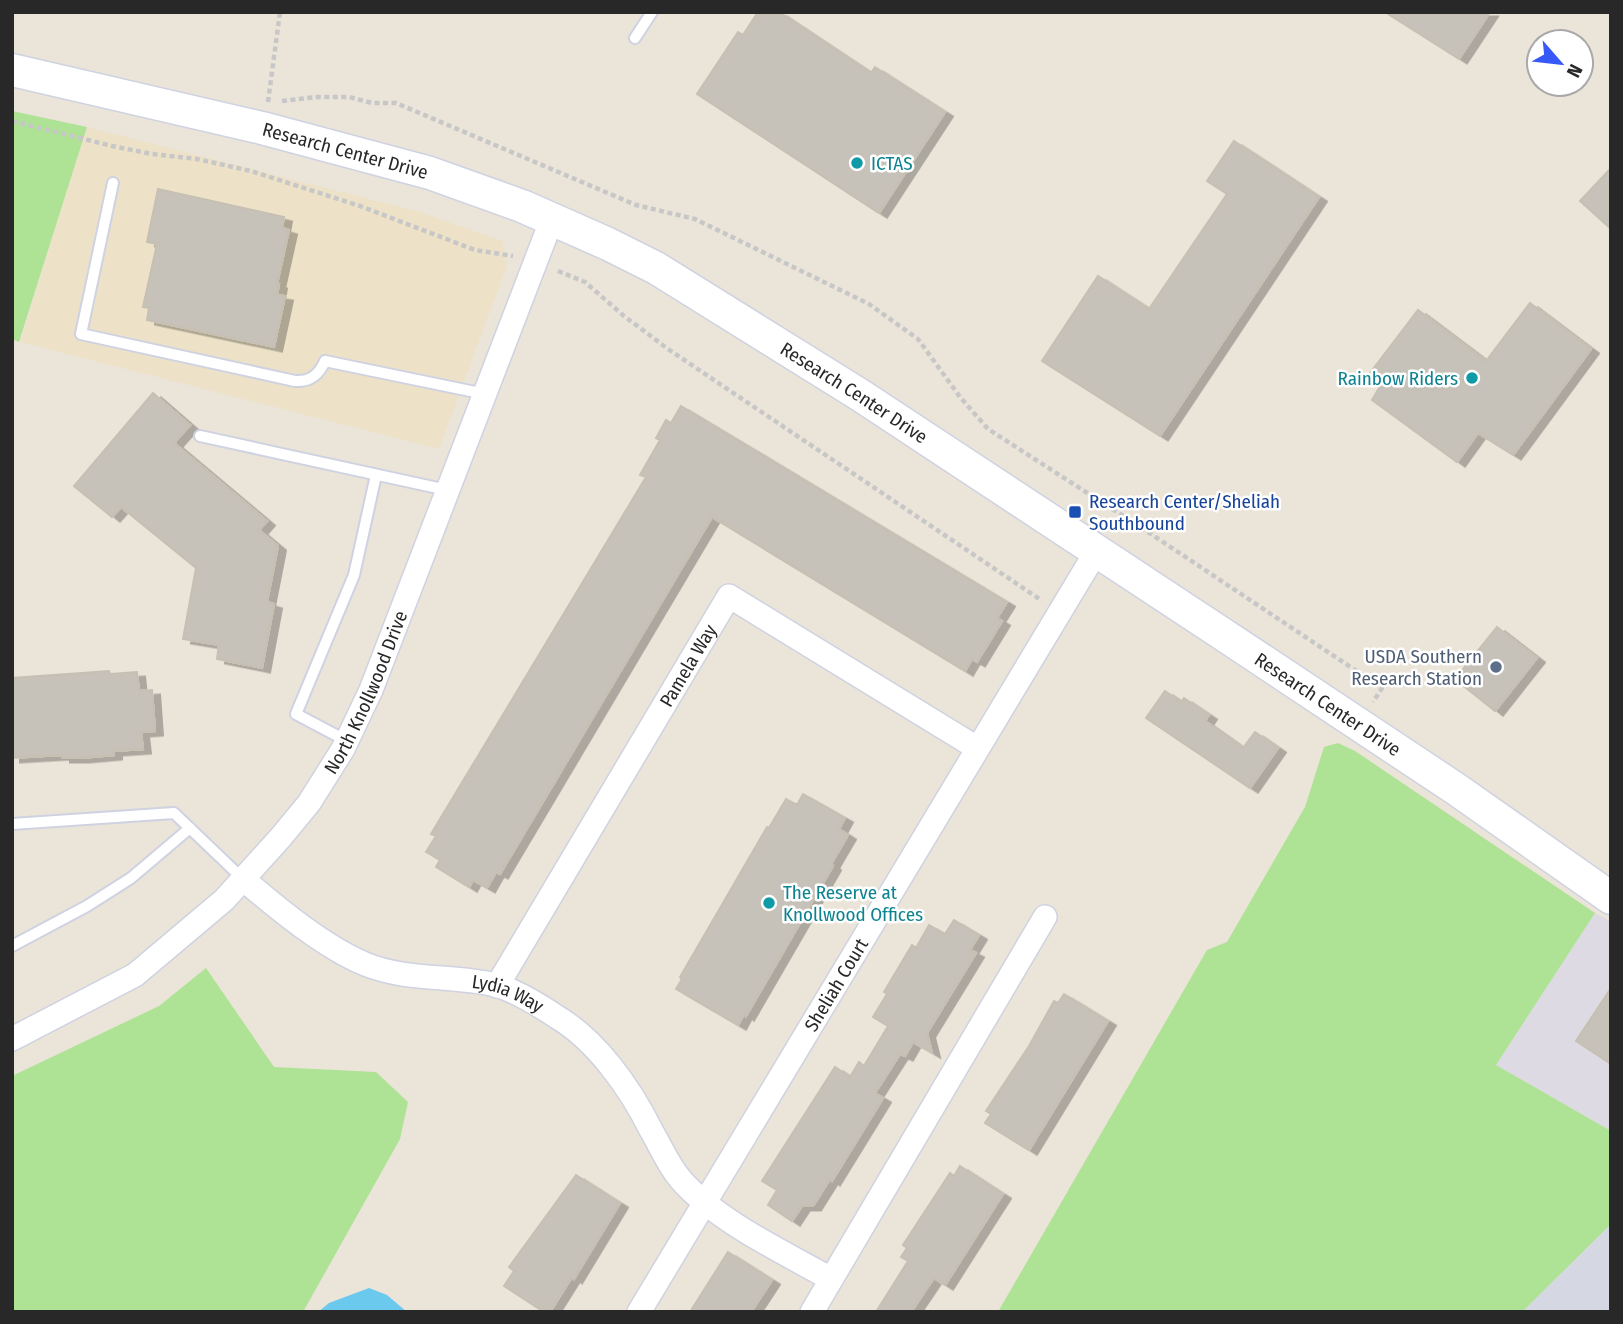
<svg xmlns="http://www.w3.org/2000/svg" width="1623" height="1324" font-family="'Fira Sans Condensed',sans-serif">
<defs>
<filter id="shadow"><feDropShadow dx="8" dy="4.5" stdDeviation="0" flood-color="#0004"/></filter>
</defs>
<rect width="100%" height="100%" fill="#ebe4d9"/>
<path fill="#dddae3" d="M 1595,913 L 1611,922 L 1611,1131 L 1496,1065 Z"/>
<path fill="#ede2c8" d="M 87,127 L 420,212 L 503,241 L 507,266 L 439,449 L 20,342 Z"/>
<path fill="#d5d7e3" d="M 1611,1224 L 1611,1312 L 1522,1312 Z"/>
<path fill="#aee295" d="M 12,111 L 87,127 L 19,342 L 12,339 Z
M 1338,743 L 1355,751 L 1595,913 L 1496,1065 L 1611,1131 L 1611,1224 L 1522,1312 L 998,1312 L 1207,950 L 1227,942 L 1305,807 L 1324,747 Z
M 206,968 L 274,1067 L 376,1072 L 408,1102 L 400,1139 L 303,1312 L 12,1312 L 12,1076 L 159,1006 Z"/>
<path fill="#6bc9ee" d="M 369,1288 L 387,1295 L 407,1312 L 318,1312 L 329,1303 Z"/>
<path fill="#c6c1b9" stroke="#c6c0b3" stroke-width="2" filter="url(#shadow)" d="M 758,12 L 779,12 L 871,73 L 875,67 L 945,112 L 879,213 L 697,94 L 738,32 L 743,35 Z
M 1385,12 L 1490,12 L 1459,59 Z
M 1234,141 L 1319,197 L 1160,436 L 1042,361 L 1098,276 L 1149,309 L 1227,194 L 1207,181 Z
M 1611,168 L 1611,229 L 1580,201 Z
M 158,189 L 284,217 L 282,228 L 289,230 L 277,284 L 279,284 L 277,295 L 285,296 L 274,347 L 147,320 L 149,308 L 143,307 L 157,244 L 147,242 Z
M 1530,303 L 1591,349 L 1513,455 L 1478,433 L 1457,462 L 1372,400 L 1382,383 L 1370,373 L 1418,310 L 1486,361 Z
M 153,393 L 190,425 L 174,443 L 267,521 L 259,530 L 278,546 L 267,602 L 274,604 L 262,668 L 217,659 L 219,645 L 183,639 L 196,568 L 121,507 L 112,517 L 74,486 Z
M 681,406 L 1007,602 L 997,618 L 1002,621 L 977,662 L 972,659 L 965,671 L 712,517 L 500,874 L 496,872 L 487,888 L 473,880 L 469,887 L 436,867 L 440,860 L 426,852 L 436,836 L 431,834 L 646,477 L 640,475 L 660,440 L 656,438 L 666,420 L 671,423 Z
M 1497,627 L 1537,658 L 1495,711 L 1455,679 Z
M 109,671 L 110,674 L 137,672 L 139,691 L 152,690 L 155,731 L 141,732 L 143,749 L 114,751 L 114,755 L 81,758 L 62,758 L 62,755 L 12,758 L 12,678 Z
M 1165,691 L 1181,702 L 1184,698 L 1209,715 L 1205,721 L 1243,748 L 1255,732 L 1278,748 L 1250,788 L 1146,718 Z
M 803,794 L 845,818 L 839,829 L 848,835 L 831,864 L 833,866 L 746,1016 L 744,1014 L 738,1025 L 676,989 L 682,979 L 680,977 L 767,827 L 769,828 L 786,799 L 797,805 Z
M 954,920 L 979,935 L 970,950 L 976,953 L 927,1033 L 932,1053 L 913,1042 L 905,1056 L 900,1054 L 875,1093 L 883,1098 L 832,1181 L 830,1179 L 813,1206 L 802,1206 L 792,1221 L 768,1205 L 777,1190 L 762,1181 L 835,1067 L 850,1077 L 859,1062 L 864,1066 L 888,1026 L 873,1017 L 887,994 L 884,992 L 912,945 L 916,948 L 929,925 L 945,934 Z
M 1611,988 L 1611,1064 L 1576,1041 Z
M 1064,994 L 1108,1021 L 1029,1150 L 985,1123 L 991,1114 L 986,1111 L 1029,1046 L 1054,1001 L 1058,1003 Z
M 960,1166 L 1003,1194 L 945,1285 L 934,1278 L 911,1312 L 876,1312 L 908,1261 L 901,1257 L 907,1248 L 903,1245 L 950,1173 L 954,1176 Z
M 576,1175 L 620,1203 L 574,1279 L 572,1277 L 550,1312 L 544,1312 L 504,1286 L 514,1271 L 509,1267 Z
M 728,1252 L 772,1280 L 751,1312 L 690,1312 Z"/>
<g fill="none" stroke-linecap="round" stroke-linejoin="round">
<defs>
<path id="service" d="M 635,38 L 652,12
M 113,183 L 81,334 L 295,381 C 310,382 319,375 325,361 L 485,394
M 200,436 L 447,490
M 347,741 L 296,714 L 354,575 L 376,475
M 12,824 L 174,813 L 243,879
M 12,946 L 87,906 L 131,878 L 190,828"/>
<g id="minor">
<path id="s1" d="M 243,879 C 277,908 324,947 365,964 C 406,981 453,975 496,985 C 516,991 539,1005 557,1017 C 597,1041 630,1088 651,1130 C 661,1147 668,1165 681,1180 C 717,1221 783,1252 831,1279"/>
<path id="s2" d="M 497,986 L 729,596 L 977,748"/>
<path id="s3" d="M 12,1039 L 135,975 L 224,900 L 281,837 L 309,803 L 343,749 L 371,690 L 552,219"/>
<path id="s4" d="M 639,1312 L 1096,552"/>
<path d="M 812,1312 L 1045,917"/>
</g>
<g id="secondary">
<path id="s5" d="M 12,70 L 262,128 L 430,173 L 522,206 L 608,244 L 656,268 L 860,395 L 1221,633 L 1456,789 L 1611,898"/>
</g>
</defs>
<use href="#service" stroke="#cfd2e1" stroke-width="14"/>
<use href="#minor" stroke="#cfd2e1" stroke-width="26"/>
<use href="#secondary" stroke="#cfd2e1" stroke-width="35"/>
<path stroke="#c7c7c7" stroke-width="4.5" stroke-dasharray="5 3.5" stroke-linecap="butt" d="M 282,101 L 317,97 L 349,97 L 372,103 L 396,103 L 636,205 L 695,219 L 869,304 L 918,339 L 960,397 L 988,429 L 1148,532 L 1382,688 L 1373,702
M 268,102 L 280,12
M 12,121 L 112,146 L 152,154 L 197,159 L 251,171 L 360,206 L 475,250 L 513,256
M 558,271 L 585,282 L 624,316 L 668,349 L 1041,600"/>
<use href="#service" stroke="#fff" stroke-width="10"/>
<use href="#minor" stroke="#fff" stroke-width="23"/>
<use href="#secondary" stroke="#fff" stroke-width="32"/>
</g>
<g fill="#0f9aa8" stroke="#fff" stroke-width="2.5">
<circle cx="857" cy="163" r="7"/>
<circle cx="1472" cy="378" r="7"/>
<circle cx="769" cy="903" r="7"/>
</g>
<rect fill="#1a4fb4" stroke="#fff" stroke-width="2.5" x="1068" y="505" width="14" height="14" rx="3.5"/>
<circle fill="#5c6f8a" stroke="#fff" stroke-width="2.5" cx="1496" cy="667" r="7"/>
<g text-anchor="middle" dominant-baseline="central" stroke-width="5" stroke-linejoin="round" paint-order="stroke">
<g font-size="19" fill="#282828" stroke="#fff">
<text stroke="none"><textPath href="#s5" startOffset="343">Research Center Drive</textPath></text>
<text stroke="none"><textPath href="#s5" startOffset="910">Research Center Drive</textPath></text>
<text stroke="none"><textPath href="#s2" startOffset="373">Pamela Way</textPath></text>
<text stroke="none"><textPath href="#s3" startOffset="509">North Knollwood Drive</textPath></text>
<text stroke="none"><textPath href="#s5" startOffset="1477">Research Center Drive</textPath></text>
<text stroke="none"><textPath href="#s4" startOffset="382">Sheliah Court</textPath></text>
<text stroke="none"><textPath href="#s1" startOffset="296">Lydia Way</textPath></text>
</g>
<g font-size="19" fill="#0d838f" stroke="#fff" text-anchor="start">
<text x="871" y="163">ICTAS</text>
<text x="1458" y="378" text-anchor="end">Rainbow Riders</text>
<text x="783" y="892">The Reserve at<tspan x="783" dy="22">Knollwood Offices</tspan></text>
</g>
<g font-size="19" fill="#164399" stroke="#fff" text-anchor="start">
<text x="1089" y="501">Research Center/Sheliah<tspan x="1089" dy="22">Southbound</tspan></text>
</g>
<g font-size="19" fill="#4e5e75" stroke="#fff" text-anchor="end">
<text x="1482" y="656">USDA Southern<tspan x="1482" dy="22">Research Station</tspan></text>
</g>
</g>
<rect width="1623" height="1324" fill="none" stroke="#282828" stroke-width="28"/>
<g transform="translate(1560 63) rotate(118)"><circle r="33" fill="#ffffff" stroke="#a9a9a9" stroke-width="2"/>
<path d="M0-5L12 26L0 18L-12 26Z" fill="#3859f9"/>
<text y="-10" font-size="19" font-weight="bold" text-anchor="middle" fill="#282828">N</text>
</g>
</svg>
